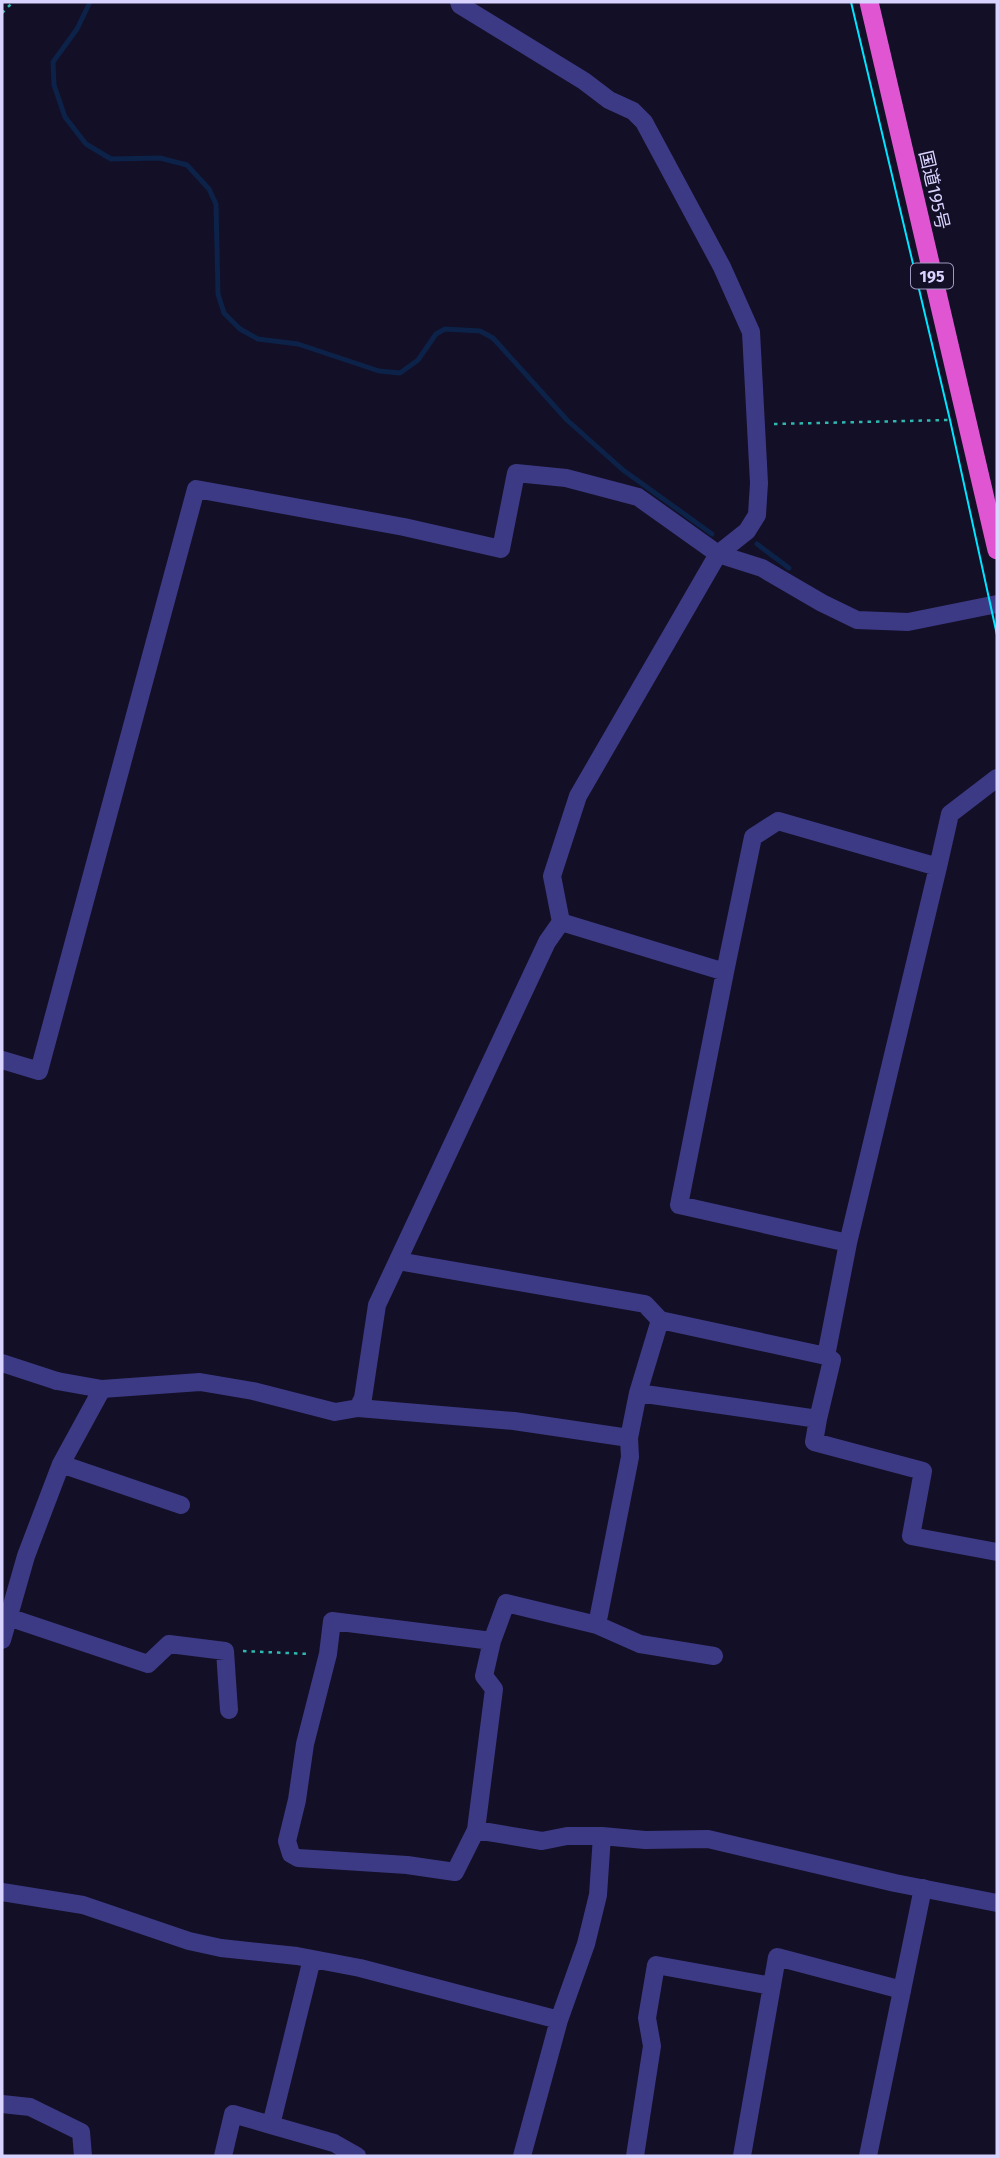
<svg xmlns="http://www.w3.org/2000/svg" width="999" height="2158" font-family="'Fira Sans','Noto Sans JP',sans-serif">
<rect width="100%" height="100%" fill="#130f26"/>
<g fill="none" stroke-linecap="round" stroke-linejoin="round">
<path stroke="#0c2248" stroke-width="5" d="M 90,2 L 77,29 L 53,62 L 54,85 L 65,117 L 86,144 L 111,159 L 160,158 L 187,165 L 209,189 L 216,204 L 218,294 L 224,313 L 240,329 L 258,339 L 298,344 L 379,371 L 400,373 L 418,360 L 436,334 L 445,329 L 480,331 L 493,338 L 567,420 L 623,470 L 712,534
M 757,544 L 789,568"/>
<path stroke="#2fb8b0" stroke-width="2.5" stroke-dasharray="3.5 5" stroke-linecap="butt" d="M 2,13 L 13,2
M 774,424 L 949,420
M 243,1651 L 309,1654"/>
<path stroke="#3d3a85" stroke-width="18" d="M 938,867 L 950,814 L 997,778
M 561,922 L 725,972 L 753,837 L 778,821 L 938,867 L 848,1243 L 679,1205 L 725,972
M 2,1060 L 39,1071 L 196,489 L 404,527 L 501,549 L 516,473 L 566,478 L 638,497 L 718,554 L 762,568 L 822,603 L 857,620 L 908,622 L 997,604
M 660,1320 L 826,1356
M 2,1363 L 57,1381
M 638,1393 L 818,1419 L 832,1360 L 826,1356 L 848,1243
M 358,1408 L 514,1421 L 629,1438 L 638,1393 L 660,1320 L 645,1304 L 398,1261
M 818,1419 L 814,1442 L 923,1471 L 911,1536 L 997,1552
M 61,1464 L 181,1505
M 8,1617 L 148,1664 L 169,1644 L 225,1651 L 229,1710
M 597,1625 L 640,1644 L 714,1656
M 2,1640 L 26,1556 L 61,1464 L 102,1389
M 492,1641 L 506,1603 L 597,1625 L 630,1457 L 629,1438
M 476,1830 L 455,1872 L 407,1865 L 298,1858 L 291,1854 L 287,1841 L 297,1800 L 305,1744 L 328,1654 L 332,1621 L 492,1641 L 484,1676 L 494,1689 L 476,1830 L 542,1841 L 567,1836 L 602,1836 L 645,1840 L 708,1839 L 895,1883 L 997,1903
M 2,1892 L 83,1905 L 189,1941 L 221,1948 L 297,1956 L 360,1968 L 559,2020
M 312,1959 L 271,2125 L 334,2143 L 357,2156
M 2,2104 L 30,2107 L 81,2132 L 83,2156
M 223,2156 L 233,2114 L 271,2125
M 522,2156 L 559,2020 L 586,1944 L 598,1895 L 602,1836
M 635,2156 L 652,2046 L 647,2018 L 656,1965 L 772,1986
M 742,2156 L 777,1957 L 902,1990"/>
<path stroke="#3d3a85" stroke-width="18" d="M 57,1381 L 102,1389 L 200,1382 L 253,1391 L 335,1412 L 358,1408 L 363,1398 L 377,1305 L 547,942 L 561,922 L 552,876 L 578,796 L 718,554 L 747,531 L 757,515 L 759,483 L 751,332 L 722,267 L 644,122 L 633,111 L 609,100 L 584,81 L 460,5 L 459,2
M 868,2156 L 923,1888"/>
<path stroke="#e055d1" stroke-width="19" d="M 869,2 L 997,550"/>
<path stroke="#00e5ff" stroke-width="2" d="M 851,2 L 950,420 L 997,635"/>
</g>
<g text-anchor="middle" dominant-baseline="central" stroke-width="5" stroke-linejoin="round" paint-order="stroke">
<rect fill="#130f26" stroke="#9e99be" stroke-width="2" x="911" y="263.5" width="42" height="25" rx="5"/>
<g font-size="16" font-weight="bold" fill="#d9d4ff">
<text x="932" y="276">195</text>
</g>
<g font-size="18" fill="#d9d4ff" stroke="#130f26">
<text transform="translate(934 190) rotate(77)">国道195号</text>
</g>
</g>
<rect width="999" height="2158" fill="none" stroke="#d9d4ff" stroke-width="7"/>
</svg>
